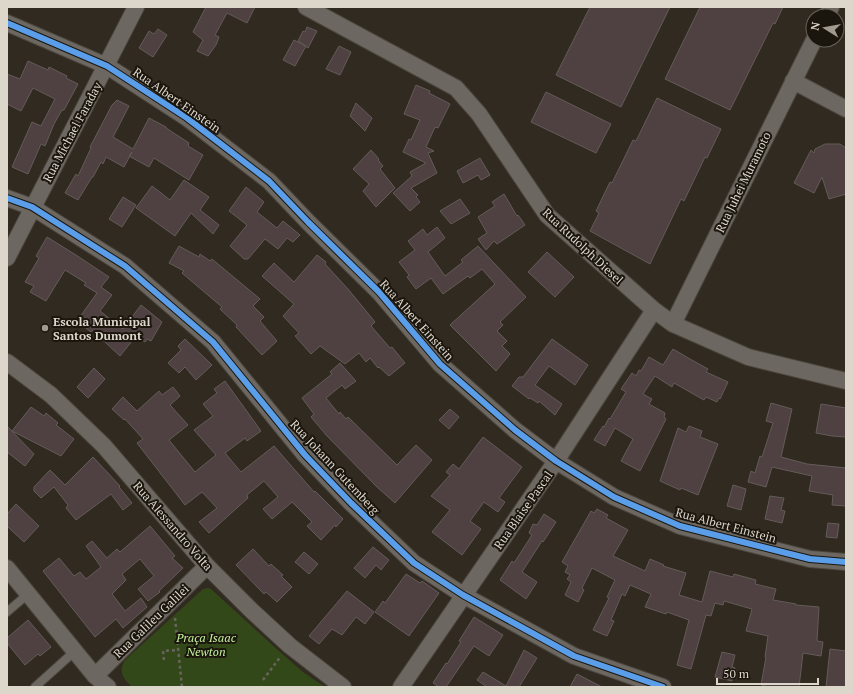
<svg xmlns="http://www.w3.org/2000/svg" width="853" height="694" font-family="'PT Serif',serif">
<rect width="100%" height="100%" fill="#312a20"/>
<path fill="#334819" d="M 208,588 L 211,589 L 279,651 L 303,672 L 325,687 L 132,687 C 123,678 118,672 125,660 L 203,589 Z"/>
<path fill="#4f4041" stroke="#645c59" d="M 206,7 L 255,7 L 247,23 L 227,13 L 215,35 L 219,37 L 216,45 L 208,56 L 197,51 L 203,40 L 193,32 Z
M 590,7 L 670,7 L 621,107 L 556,75 Z
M 700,7 L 783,7 L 775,24 L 773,23 L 730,110 L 665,79 Z
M 307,27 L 317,31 L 308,48 L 298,41 L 303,31 L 305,32 Z
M 158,29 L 167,35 L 153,57 L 139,48 L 149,31 L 154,34 Z
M 294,40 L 306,46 L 295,66 L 283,60 Z
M 339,46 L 351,52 L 340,75 L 326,69 Z
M 28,61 L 48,70 L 49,67 L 67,76 L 66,78 L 78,84 L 64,110 L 62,110 L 54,124 L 45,146 L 41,144 L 28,174 L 12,167 L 32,122 L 41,126 L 55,99 L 33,88 L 21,111 L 7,104 L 7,74 L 20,79 Z
M 416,85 L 430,91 L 429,93 L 450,104 L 438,128 L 435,127 L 426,147 L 434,151 L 428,153 L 437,173 L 411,188 L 418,195 L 416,197 L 420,202 L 410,211 L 393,193 L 412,176 L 410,172 L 426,163 L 403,152 L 409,139 L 411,140 L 420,120 L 404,114 Z
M 546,92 L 611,124 L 596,153 L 531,122 Z
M 657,98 L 721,129 L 707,158 L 705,157 L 684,201 L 681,199 L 650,264 L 590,231 L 599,213 L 596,211 L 610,182 L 612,183 L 633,140 L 636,141 Z
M 117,100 L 129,106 L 113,137 L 133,149 L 149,118 L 166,127 L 166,128 L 189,143 L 188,146 L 203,155 L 189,180 L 154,158 L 149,167 L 129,156 L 132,152 L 124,167 L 106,157 L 103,164 L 101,162 L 93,177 L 92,177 L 78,200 L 65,193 L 76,174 L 78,176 L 91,148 L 90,147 L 112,105 Z
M 356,103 L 372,118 L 365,131 L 350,116 Z
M 825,144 L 840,144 L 846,148 L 846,194 L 829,199 L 822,177 L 814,193 L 794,183 L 811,150 L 814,153 L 815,149 Z
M 371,150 L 379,159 L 378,160 L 383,166 L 380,169 L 395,188 L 376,207 L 363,191 L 369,184 L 353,169 Z
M 480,158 L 490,175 L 481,180 L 478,175 L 463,183 L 457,171 Z
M 184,180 L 209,197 L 200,210 L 219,225 L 213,234 L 191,213 L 175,236 L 136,208 L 152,186 L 170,200 Z
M 246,187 L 264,202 L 257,212 L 277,228 L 283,221 L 300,235 L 293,242 L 287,238 L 278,249 L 265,239 L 248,259 L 244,259 L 230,246 L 247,225 L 229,211 Z
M 504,194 L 517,216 L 518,215 L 525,225 L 497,244 L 494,241 L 486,250 L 478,239 L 487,233 L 478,217 L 495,206 L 492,202 Z
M 123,197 L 136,205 L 122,227 L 109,219 Z
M 460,199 L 470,213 L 451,224 L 440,211 Z
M 437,227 L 445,238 L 428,252 L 445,276 L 463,262 L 461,260 L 478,246 L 526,297 L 500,322 L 503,325 L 497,331 L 507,341 L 502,346 L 510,354 L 496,371 L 450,325 L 495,284 L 482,269 L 470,278 L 468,276 L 443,294 L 431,278 L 416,289 L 407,277 L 409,275 L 399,262 L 415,250 L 408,241 L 423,229 L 427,235 Z
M 47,237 L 76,255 L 109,277 L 101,287 L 112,295 L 100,311 L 123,329 L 141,305 L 162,322 L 151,341 L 147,339 L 145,342 L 136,336 L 120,356 L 92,330 L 91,332 L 77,321 L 97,293 L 84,285 L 86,283 L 65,270 L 46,301 L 30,292 L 34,286 L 25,282 L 39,258 L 36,256 Z
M 179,246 L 199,257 L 200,254 L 210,261 L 212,259 L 260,299 L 253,306 L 264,317 L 260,321 L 277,341 L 262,355 L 236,327 L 237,325 L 220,309 L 222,307 L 182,273 L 184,271 L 169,263 Z
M 547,252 L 574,277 L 555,297 L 528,272 Z
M 317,255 L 326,262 L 325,264 L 348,289 L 375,322 L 371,326 L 390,348 L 392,347 L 405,363 L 389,376 L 379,367 L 378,368 L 370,358 L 366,362 L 359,353 L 345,364 L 320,346 L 311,354 L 295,336 L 299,333 L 283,316 L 294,304 L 262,276 L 274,263 L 294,282 Z
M 185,339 L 212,365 L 196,380 L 185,367 L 179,373 L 168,363 L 181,350 L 178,346 Z
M 552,339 L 588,365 L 575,385 L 549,366 L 535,385 L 562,404 L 555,415 L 539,401 L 538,403 L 530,398 L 529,399 L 512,386 L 519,377 L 523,377 Z
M 673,349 L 690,359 L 708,369 L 706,372 L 728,382 L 720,399 L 719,398 L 717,402 L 706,397 L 704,400 L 674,383 L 672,387 L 655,376 L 643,394 L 652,399 L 649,404 L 665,413 L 664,417 L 666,419 L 640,471 L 621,461 L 633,439 L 615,428 L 605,446 L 594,440 L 603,426 L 604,427 L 609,418 L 610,419 L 626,392 L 621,389 L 632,373 L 636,376 L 639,370 L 641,371 L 649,357 L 663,365 Z
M 340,363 L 356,381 L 345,389 L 342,385 L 326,398 L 339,414 L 340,412 L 346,419 L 348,417 L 397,465 L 416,445 L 432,460 L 395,503 L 377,487 L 327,436 L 311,417 L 314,414 L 302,398 L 332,374 L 330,372 Z
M 94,368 L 105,379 L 88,398 L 77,387 Z
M 225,381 L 261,431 L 247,441 L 245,438 L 225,453 L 241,472 L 274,446 L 314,492 L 315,491 L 343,519 L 336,527 L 335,525 L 321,540 L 307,526 L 312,522 L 292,502 L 272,519 L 263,509 L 278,497 L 264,481 L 247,495 L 248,498 L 209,533 L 199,522 L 217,508 L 202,492 L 185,505 L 137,443 L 143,439 L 125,419 L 124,420 L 112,409 L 123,397 L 137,411 L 159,391 L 162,395 L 173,387 L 180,396 L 170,405 L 188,425 L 169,440 L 195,472 L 216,455 L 194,430 L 213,416 L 203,404 L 217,393 L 214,389 Z
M 771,403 L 792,409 L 781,457 L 807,464 L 846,468 L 846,506 L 832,505 L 833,495 L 809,491 L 812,476 L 772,467 L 766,487 L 748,482 L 751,471 L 755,473 L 760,456 L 762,457 L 773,423 L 766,421 Z
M 821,404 L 846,408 L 846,437 L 832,436 L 816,433 Z
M 31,407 L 44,416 L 46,413 L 58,423 L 56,425 L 74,439 L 61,456 L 12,431 Z
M 450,409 L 459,417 L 449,429 L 439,420 Z
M 7,426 L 34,454 L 25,466 L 7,452 Z
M 689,426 L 702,431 L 700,437 L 718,444 L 698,495 L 681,488 L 680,490 L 660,481 L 678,428 L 686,432 Z
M 483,437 L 522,467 L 499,498 L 505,502 L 498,512 L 484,502 L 470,521 L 481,529 L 462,555 L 432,532 L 450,510 L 431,496 L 450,475 L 446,472 L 453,464 L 459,469 Z
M 93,457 L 120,486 L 119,487 L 132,503 L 123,510 L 111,494 L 76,520 L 66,508 L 68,505 L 54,487 L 41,498 L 34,491 L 34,487 L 50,470 L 65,485 Z
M 733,485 L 746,489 L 741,510 L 727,506 Z
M 770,496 L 784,498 L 781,510 L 785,511 L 782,523 L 765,519 Z
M 16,504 L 39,526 L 24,542 L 7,526 L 7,514 Z
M 597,509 L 608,515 L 606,518 L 628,530 L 613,556 L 645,571 L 650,559 L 664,565 L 663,566 L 686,573 L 679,595 L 702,602 L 710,571 L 733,577 L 734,574 L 756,580 L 755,584 L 776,589 L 773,600 L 796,604 L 796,605 L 819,607 L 817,641 L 823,642 L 821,656 L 803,653 L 799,687 L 770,687 L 761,685 L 766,657 L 765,657 L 768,636 L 746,631 L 752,609 L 724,601 L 723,605 L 715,603 L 711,616 L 706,615 L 691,669 L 677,665 L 689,620 L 667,612 L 666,614 L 645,607 L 651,594 L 630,585 L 625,596 L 622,594 L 611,620 L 614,621 L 607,636 L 593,630 L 609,598 L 607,597 L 615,580 L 592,568 L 582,588 L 584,590 L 578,602 L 565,595 L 571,582 L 567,579 L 570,575 L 565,572 L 568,566 L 562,562 L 591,511 L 594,513 Z
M 544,514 L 556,522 L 543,542 L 542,541 L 522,572 L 537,582 L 526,599 L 500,580 L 512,561 L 514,563 L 532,535 L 529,533 L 533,524 L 537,525 Z
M 828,523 L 839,524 L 837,538 L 826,537 Z
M 150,526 L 175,556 L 172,558 L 183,568 L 159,591 L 160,592 L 148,601 L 138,589 L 154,576 L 140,559 L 122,574 L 126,580 L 112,594 L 125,611 L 141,598 L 147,607 L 123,628 L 116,619 L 95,637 L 43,571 L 59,558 L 74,576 L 80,572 L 86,579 L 101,567 L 86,546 L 92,541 L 107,558 L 117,549 L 120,552 Z
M 373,547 L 389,560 L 381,570 L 376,565 L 365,578 L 354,568 Z
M 253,549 L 269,566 L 271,564 L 283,575 L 281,576 L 292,587 L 277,602 L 266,592 L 264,594 L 236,565 Z
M 304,552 L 318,564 L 309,574 L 295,562 Z
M 406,574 L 420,583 L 422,581 L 439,593 L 409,636 L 375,612 L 383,601 L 385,603 Z
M 347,591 L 374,612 L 365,624 L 356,617 L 342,635 L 332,629 L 319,644 L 309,636 Z
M 474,617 L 503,635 L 489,656 L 474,646 L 446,687 L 439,687 L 433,683 L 446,663 L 447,664 L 461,642 L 459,641 Z
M 28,620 L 51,647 L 40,656 L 38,654 L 25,665 L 7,643 L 7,638 Z
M 830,649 L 846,651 L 846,687 L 826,687 Z
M 524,650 L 537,658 L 519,687 L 487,687 L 477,680 L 483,672 L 506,686 Z
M 722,652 L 735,655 L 732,667 L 735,668 L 732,681 L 715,677 Z
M 577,674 L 602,687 L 570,687 Z"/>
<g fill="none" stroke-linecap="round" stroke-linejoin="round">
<defs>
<path id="service" d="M 7,612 L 28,594
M 35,687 L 75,651"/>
<path id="minor" d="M 306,7 L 456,88 L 479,114 L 547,215 L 654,310 L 673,324 L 748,357 L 846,381
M 827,16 L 831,7
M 7,23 L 107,66 L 187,118 L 269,181 L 308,222 L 379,292 L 440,364 L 515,430 L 556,461 L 614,497 L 680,526 L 810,559 L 846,562
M 793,81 L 846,109
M 7,198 L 32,207 L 125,266 L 213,342 L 305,455 L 351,503 L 414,563 L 463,595 L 574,656 L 663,687
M 7,258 L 136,7
M 673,324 L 814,40
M 7,362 L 51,395 L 104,446 L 207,566 L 252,611 L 290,646 L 343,687
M 7,568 L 95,676 L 108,687
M 95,676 L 207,566
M 401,687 L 556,461 L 654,310"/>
</defs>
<use href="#service" stroke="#4b463d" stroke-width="10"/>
<use href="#minor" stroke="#4b463d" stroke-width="18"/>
<path stroke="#69645d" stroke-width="2.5" stroke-dasharray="3 3" stroke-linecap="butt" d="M 175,618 L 182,687
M 164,660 L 163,651 L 178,650
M 263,680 L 281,656"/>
<use href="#service" stroke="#6c6760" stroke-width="8"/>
<use href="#minor" stroke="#6c6760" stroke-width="16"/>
<defs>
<path id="cycleway" d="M 7,23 L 107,66 L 187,118 L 269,181 L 308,222 L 379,292 L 440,364 L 515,430 L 556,461 L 614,497 L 680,526 L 810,559 L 846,562
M 7,198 L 32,207 L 125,266 L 213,342 L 305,455 L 351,503 L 414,563 L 463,595 L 574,656 L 663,687"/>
</defs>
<use href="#cycleway" stroke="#1a150d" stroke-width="8"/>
<use href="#cycleway" stroke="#5a9eea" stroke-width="6"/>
</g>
<circle fill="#a19a8f" stroke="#1a150d" stroke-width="1.5" cx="45" cy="328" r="4"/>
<g text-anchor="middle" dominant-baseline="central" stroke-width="4" stroke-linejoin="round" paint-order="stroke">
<g font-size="12" fill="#ddd6cb" stroke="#1a150d">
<text transform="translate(177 100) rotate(35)">Rua Albert Einstein</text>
<text transform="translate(72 132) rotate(-62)">Rua Michael Faraday</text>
<text transform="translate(743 182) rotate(-64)">Rua Juhei Muramoto</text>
<text transform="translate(583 246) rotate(43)">Rua Rudolph Diesel</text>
<text transform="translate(417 320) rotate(48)">Rua Albert Einstein</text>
<text transform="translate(335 467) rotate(47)">Rua Johann Gutemberg</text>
<text transform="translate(523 510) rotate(-55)">Rua Blaise Pascal</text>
<text transform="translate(726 525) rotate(15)">Rua Albert Einstein</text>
<text transform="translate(173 526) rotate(49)">Rua Alessandro Volta</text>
<text transform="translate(151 621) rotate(-44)">Rua Galileu Galilei</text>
</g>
<g font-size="12" font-weight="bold" fill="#ddd6cb" stroke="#1a150d" text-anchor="start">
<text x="53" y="321">Escola Municipal<tspan x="53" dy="14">Santos Dumont</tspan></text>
</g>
<g font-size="12" font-style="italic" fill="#c4f29a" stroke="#1a150d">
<text x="206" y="637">Praça Isaac<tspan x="206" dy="14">Newton</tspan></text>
</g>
</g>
<rect width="853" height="694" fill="none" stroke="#ddd6cb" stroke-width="16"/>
<g transform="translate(825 28) rotate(281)"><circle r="19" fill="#1a150d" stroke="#686259"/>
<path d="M0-3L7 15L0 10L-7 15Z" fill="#a19a8f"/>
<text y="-6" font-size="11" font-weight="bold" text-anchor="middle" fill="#ddd6cb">N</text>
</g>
<path d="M717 678v6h101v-6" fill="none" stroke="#ddd6cb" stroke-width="2"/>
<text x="723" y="678" font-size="12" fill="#ddd6cb" stroke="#1a150d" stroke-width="3" paint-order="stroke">50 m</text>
</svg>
